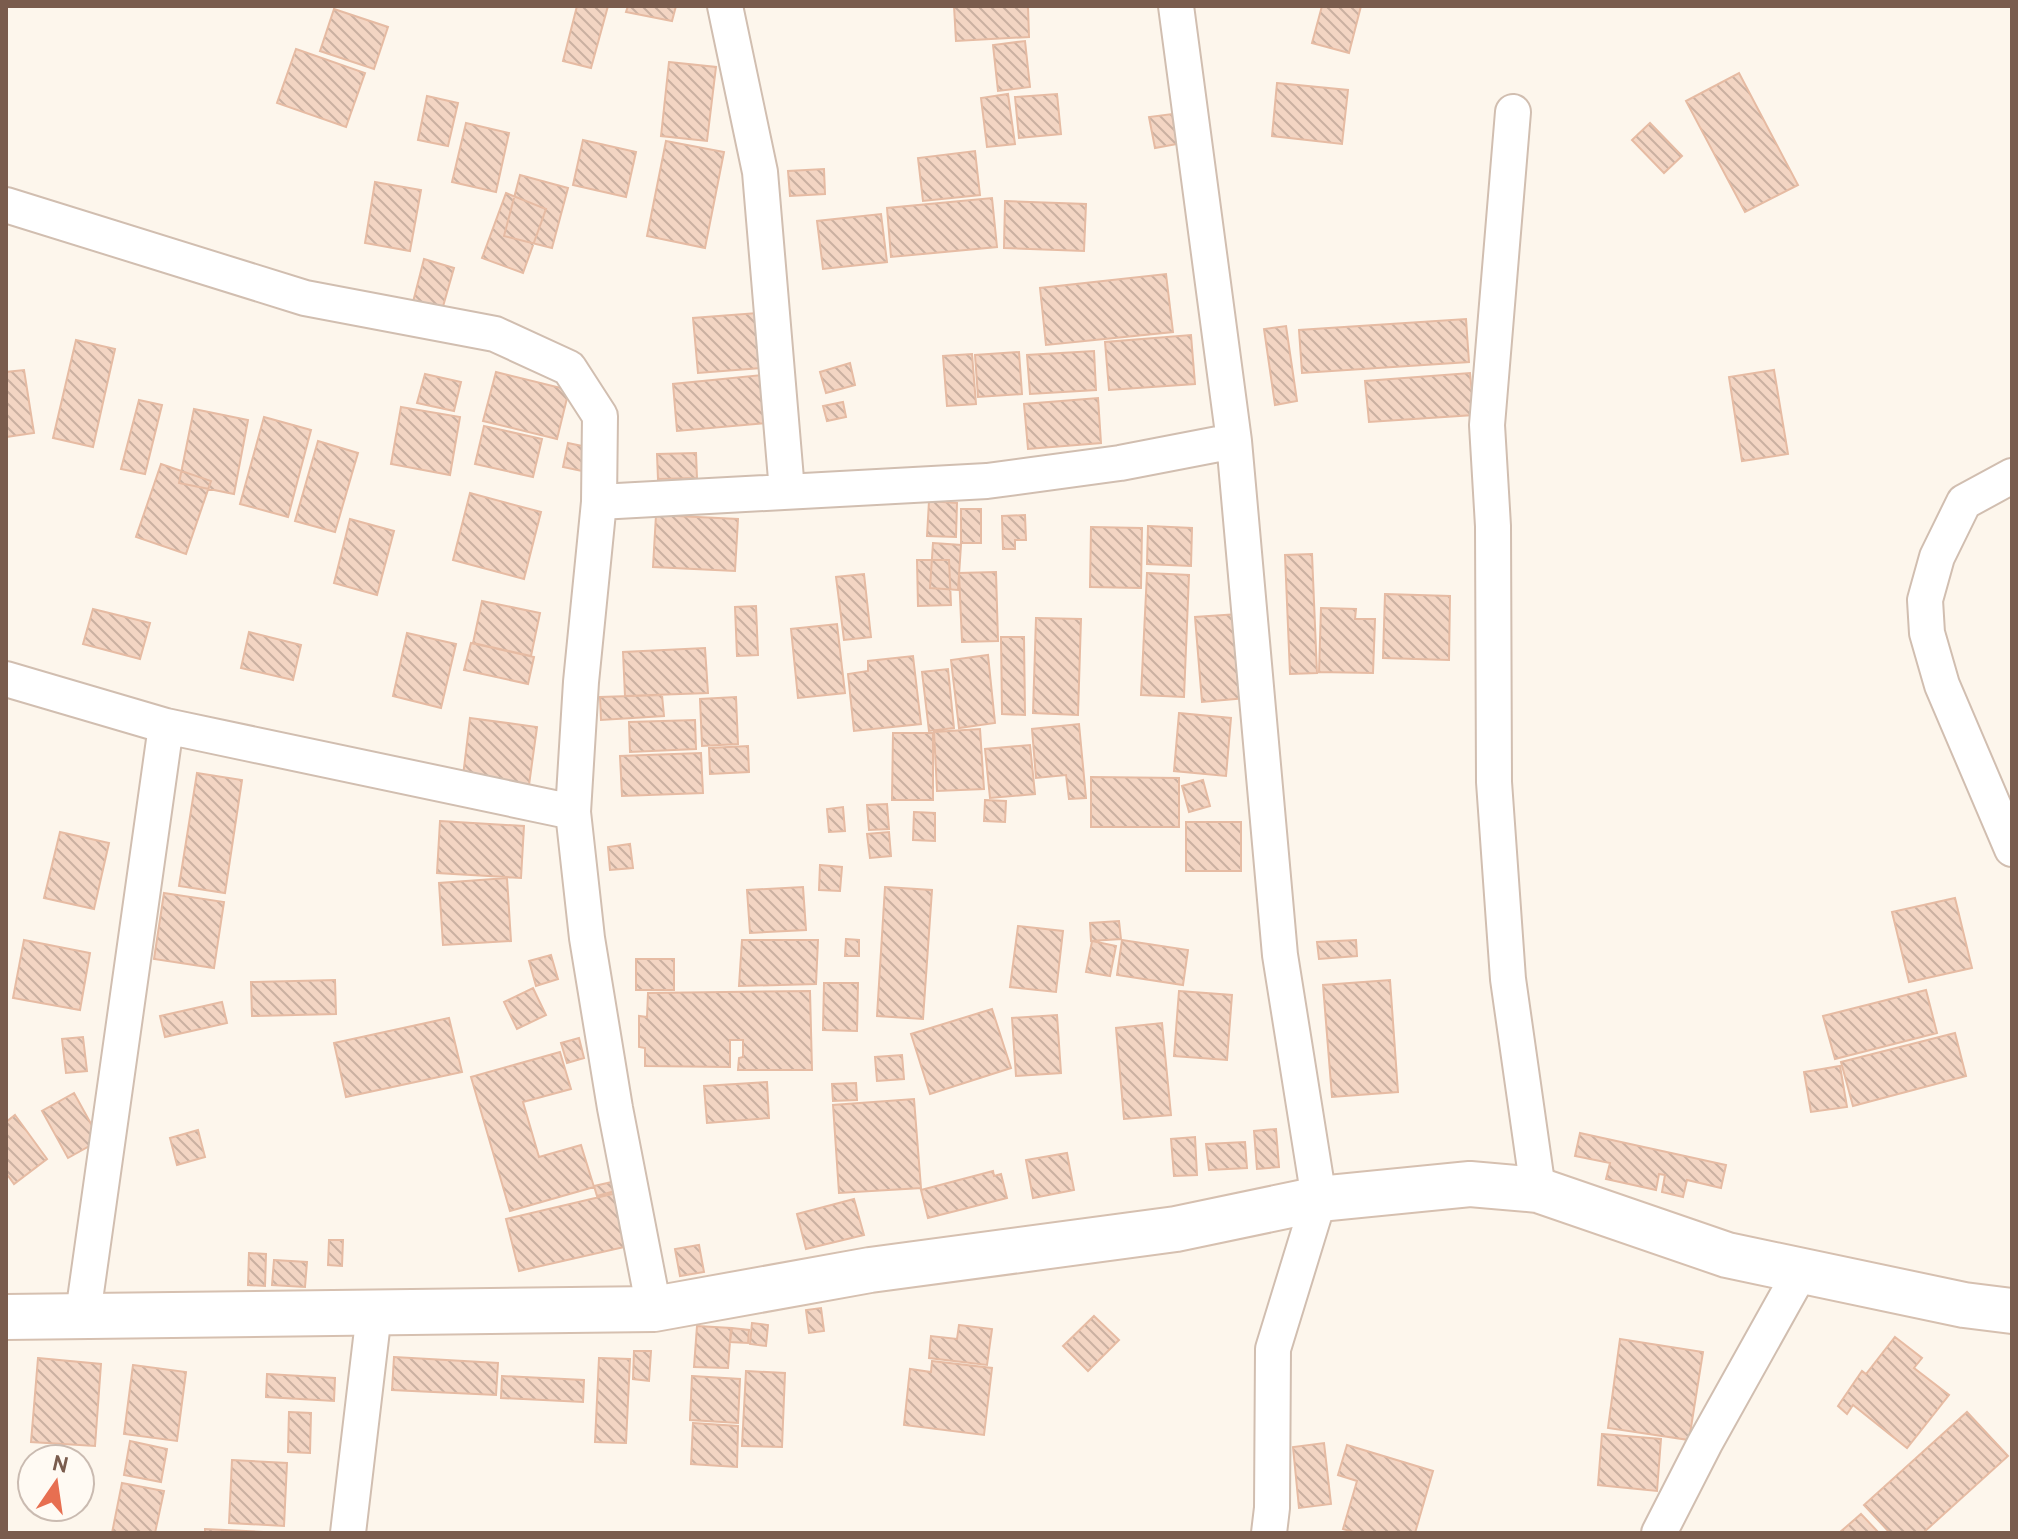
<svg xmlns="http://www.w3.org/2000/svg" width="2018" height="1539" font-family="Overpass,sans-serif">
<defs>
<pattern id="building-back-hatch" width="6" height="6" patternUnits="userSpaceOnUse" patternTransform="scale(2)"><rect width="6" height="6" fill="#f3d5c3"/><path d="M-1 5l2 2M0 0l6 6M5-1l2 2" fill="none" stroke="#cab0a1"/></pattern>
</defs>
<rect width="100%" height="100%" fill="#fdf6ec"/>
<path fill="url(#building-back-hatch)" stroke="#e6bba3" stroke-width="2" d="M 577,6 L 608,6 L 591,68 L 563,61 Z
M 628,6 L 676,6 L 672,21 L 626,12 Z
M 954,6 L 1028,6 L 1029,37 L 956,41 Z
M 1322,6 L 1361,6 L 1349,53 L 1312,43 Z
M 334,9 L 388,27 L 374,69 L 320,51 Z
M 1025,41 L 1030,87 L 998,91 L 993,45 Z
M 296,49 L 365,73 L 346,127 L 277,103 Z
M 669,62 L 716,67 L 707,141 L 661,136 Z
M 1739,73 L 1798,185 L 1745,212 L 1686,101 Z
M 1277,83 L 1348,90 L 1342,144 L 1272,136 Z
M 1008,94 L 1015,144 L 987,147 L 981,98 Z
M 1057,94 L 1061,134 L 1019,138 L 1015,97 Z
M 427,96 L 458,103 L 448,146 L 418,140 Z
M 1172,114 L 1177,144 L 1155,148 L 1149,117 Z
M 466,123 L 509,133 L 496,192 L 452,182 Z
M 1650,123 L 1682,156 L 1664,173 L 1632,140 Z
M 583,140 L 636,152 L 626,197 L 573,185 Z
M 666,141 L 724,152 L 705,248 L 647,236 Z
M 975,151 L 980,195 L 923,201 L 918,158 Z
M 824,169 L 825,194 L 790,196 L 788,171 Z
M 520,175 L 568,188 L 552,248 L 504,236 Z
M 375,182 L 421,190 L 410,251 L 365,243 Z
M 506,193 L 546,209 L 523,273 L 482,258 Z
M 992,198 L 997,247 L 891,257 L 887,208 Z
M 1005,201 L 1086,204 L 1084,251 L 1004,248 Z
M 881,214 L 887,262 L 823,269 L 817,221 Z
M 424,259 L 454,268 L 442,310 L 413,302 Z
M 1166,274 L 1173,332 L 1046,345 L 1040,288 Z
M 757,313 L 761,368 L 698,373 L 693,318 Z
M 1466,319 L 1469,362 L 1302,373 L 1299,330 Z
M 1286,326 L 1297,401 L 1275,405 L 1264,329 Z
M 1191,335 L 1195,384 L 1109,390 L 1105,342 Z
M 76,340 L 115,349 L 93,447 L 53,438 Z
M 1094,351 L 1096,390 L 1030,394 L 1027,355 Z
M 1019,352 L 1022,394 L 978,397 L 975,355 Z
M 972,354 L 976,404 L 947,406 L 943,356 Z
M 850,363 L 855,385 L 826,393 L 820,372 Z
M 24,370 L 34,433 L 6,437 L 6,372 Z
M 1774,370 L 1788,454 L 1742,461 L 1729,377 Z
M 496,372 L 569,390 L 557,439 L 483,421 Z
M 1470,373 L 1474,415 L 1369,422 L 1365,381 Z
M 425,374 L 461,382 L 454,411 L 417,403 Z
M 762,375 L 767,423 L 677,431 L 673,384 Z
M 1098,398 L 1101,443 L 1028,449 L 1024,404 Z
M 139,400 L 162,405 L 145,474 L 121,469 Z
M 843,402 L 846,417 L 827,421 L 823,406 Z
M 401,407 L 460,417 L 450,475 L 391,464 Z
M 194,409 L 248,420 L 234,494 L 179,483 Z
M 264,417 L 311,430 L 288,517 L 240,504 Z
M 484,426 L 542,439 L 533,477 L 475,464 Z
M 318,441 L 358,453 L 335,532 L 295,521 Z
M 568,443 L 592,448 L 587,472 L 563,467 Z
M 696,453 L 697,478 L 658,479 L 657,454 Z
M 161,464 L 211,481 L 186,554 L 136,537 Z
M 470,493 L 541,512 L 524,579 L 453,560 Z
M 929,501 L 957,503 L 956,537 L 927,536 Z
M 961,509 L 981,509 L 981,543 L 961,543 Z
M 656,515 L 738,519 L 735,571 L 653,567 Z
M 1025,515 L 1026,540 L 1015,540 L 1015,549 L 1003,549 L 1002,516 Z
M 350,519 L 394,531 L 377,595 L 334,583 Z
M 1148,526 L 1192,528 L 1191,566 L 1147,564 Z
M 1091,527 L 1142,528 L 1141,588 L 1090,587 Z
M 933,543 L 961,545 L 958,590 L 930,588 Z
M 1312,554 L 1317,673 L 1290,674 L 1285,555 Z
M 917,560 L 949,560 L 951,605 L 918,606 Z
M 996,572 L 998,641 L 962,642 L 959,573 Z
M 1147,573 L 1189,575 L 1184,697 L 1141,695 Z
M 864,574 L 871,637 L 844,640 L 836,577 Z
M 1385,594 L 1450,596 L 1449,660 L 1383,658 Z
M 482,601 L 540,613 L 531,656 L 473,643 Z
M 756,606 L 758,655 L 737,656 L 735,607 Z
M 1321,608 L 1356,609 L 1355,619 L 1375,619 L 1373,673 L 1319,672 Z
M 93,609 L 150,623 L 140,659 L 83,644 Z
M 1238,614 L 1246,698 L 1202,702 L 1195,617 Z
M 1036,618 L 1081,619 L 1078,715 L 1033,713 Z
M 837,624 L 845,693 L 798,698 L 791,629 Z
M 249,632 L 301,645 L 293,680 L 241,668 Z
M 407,633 L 456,644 L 441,708 L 393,696 Z
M 1001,637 L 1024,637 L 1025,715 L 1002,714 Z
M 471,643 L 534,657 L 528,684 L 464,670 Z
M 705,648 L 708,693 L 625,696 L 623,652 Z
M 988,655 L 995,723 L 959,728 L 951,660 Z
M 913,656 L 921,724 L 854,731 L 848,674 L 868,671 L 868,661 Z
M 948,669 L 954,728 L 929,731 L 922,672 Z
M 662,695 L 664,716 L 601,720 L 600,697 Z
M 736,697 L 738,744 L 702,746 L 700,699 Z
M 1179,713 L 1231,718 L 1226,776 L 1174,771 Z
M 470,718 L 537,727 L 529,785 L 463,776 Z
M 695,720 L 696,749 L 630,752 L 629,722 Z
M 1079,724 L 1086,798 L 1069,799 L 1066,775 L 1036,778 L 1032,729 Z
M 980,729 L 984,789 L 937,791 L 934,732 Z
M 893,733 L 933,733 L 933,800 L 892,800 Z
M 1030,745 L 1035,794 L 990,798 L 985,749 Z
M 748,746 L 749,772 L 710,774 L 709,748 Z
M 701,753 L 703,793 L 622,796 L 620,756 Z
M 197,773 L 242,780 L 225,893 L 179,886 Z
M 1091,777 L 1179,778 L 1179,827 L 1091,827 Z
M 1203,780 L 1210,806 L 1189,812 L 1182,786 Z
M 985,800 L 1006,801 L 1005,822 L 984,821 Z
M 887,804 L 889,829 L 869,830 L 867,805 Z
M 843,807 L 845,831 L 829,832 L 827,809 Z
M 914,812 L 935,813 L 935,841 L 913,840 Z
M 440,821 L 524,826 L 521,878 L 437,873 Z
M 1186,822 L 1241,822 L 1241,871 L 1186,871 Z
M 60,832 L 109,843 L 94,909 L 44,898 Z
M 889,832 L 891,856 L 870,858 L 867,834 Z
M 630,844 L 633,868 L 610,870 L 608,847 Z
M 820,865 L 842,867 L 840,891 L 819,890 Z
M 507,878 L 511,941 L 443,945 L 439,883 Z
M 803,887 L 806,930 L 750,933 L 747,890 Z
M 885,887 L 932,890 L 923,1019 L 877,1016 Z
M 164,893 L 224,902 L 214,968 L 154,959 Z
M 1955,898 L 1972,968 L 1909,982 L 1892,912 Z
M 1119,921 L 1121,939 L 1091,941 L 1090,923 Z
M 1018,926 L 1063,931 L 1056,992 L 1010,987 Z
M 846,939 L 859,940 L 859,956 L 845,956 Z
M 24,940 L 90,953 L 80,1010 L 13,998 Z
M 742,940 L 818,940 L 816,984 L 739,986 Z
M 1122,940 L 1188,950 L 1183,985 L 1117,975 Z
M 1356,940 L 1357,956 L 1319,959 L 1317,942 Z
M 1092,941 L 1116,946 L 1110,976 L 1086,972 Z
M 551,955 L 558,979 L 536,986 L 529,961 Z
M 636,959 L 674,959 L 674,990 L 636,990 Z
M 335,980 L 336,1014 L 252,1016 L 251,982 Z
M 1390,980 L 1398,1092 L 1332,1097 L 1323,985 Z
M 824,983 L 858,983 L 857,1031 L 823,1030 Z
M 533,988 L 546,1015 L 517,1029 L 504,1002 Z
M 1926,990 L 1937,1033 L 1835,1059 L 1823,1016 Z
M 810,991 L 812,1070 L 738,1070 L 739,1058 L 743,1057 L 743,1040 L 730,1040 L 730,1067 L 645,1066 L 645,1048 L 639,1047 L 639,1016 L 647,1017 L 648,993 Z
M 1179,991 L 1232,995 L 1227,1060 L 1174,1056 Z
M 222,1002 L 227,1023 L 165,1037 L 160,1016 Z
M 992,1009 L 1011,1068 L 930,1094 L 911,1034 Z
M 1057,1015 L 1061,1073 L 1016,1076 L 1012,1018 Z
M 449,1018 L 462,1072 L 346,1097 L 334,1043 Z
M 1162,1023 L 1171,1115 L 1124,1119 L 1116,1028 Z
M 1955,1033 L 1966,1076 L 1853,1106 L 1841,1062 Z
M 83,1037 L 87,1071 L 66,1073 L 62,1039 Z
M 579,1038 L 584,1058 L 567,1063 L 561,1043 Z
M 560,1052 L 571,1089 L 523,1102 L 539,1157 L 581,1145 L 594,1187 L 510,1211 L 471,1077 Z
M 902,1055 L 904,1079 L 877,1081 L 875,1057 Z
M 1840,1066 L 1847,1107 L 1811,1112 L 1804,1072 Z
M 767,1082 L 769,1118 L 707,1123 L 704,1086 Z
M 856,1083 L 857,1100 L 833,1101 L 832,1084 Z
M 74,1093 L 100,1140 L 68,1158 L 42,1111 Z
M 914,1099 L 921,1188 L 839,1193 L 833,1105 Z
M 15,1115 L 47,1159 L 14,1184 L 6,1173 L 6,1122 Z
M 1276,1129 L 1279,1167 L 1257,1169 L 1254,1131 Z
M 198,1130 L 205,1157 L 177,1165 L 170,1138 Z
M 1580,1133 L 1726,1165 L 1721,1188 L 1687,1180 L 1683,1197 L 1662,1192 L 1665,1175 L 1659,1174 L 1656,1190 L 1606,1179 L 1610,1163 L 1575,1156 Z
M 1195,1137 L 1197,1175 L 1174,1176 L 1171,1139 Z
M 1245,1142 L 1247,1168 L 1209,1170 L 1206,1144 Z
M 1067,1153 L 1074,1190 L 1033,1198 L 1026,1160 Z
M 993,1171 L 994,1176 L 1001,1174 L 1007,1198 L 928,1218 L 921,1190 Z
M 612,1182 L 615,1191 L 597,1196 L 594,1186 Z
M 621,1192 L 633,1245 L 519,1271 L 506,1219 Z
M 854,1199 L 864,1235 L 806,1249 L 797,1214 Z
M 329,1240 L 343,1240 L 342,1266 L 328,1265 Z
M 699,1245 L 704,1272 L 680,1276 L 675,1249 Z
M 249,1253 L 266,1254 L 265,1286 L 248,1285 Z
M 274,1260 L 307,1262 L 305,1287 L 272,1285 Z
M 821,1308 L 824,1331 L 809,1333 L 806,1310 Z
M 1094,1316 L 1119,1340 L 1088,1371 L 1063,1346 Z
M 752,1323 L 768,1325 L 766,1346 L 750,1344 Z
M 959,1325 L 992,1329 L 987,1365 L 929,1358 L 931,1336 L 957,1339 Z
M 697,1326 L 731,1328 L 728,1368 L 694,1367 Z
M 732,1328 L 749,1330 L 748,1343 L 730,1342 Z
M 1895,1337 L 1922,1358 L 1914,1368 L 1949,1395 L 1907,1448 L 1853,1405 L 1847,1414 L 1838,1406 L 1862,1371 L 1866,1374 Z
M 1620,1339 L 1703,1352 L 1689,1440 L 1608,1428 Z
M 634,1351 L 651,1351 L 649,1381 L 633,1379 Z
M 394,1357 L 498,1363 L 496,1395 L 392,1390 Z
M 38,1358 L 101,1364 L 95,1446 L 31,1442 Z
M 599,1358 L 630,1359 L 626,1443 L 595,1442 Z
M 932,1361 L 992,1368 L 984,1435 L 904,1425 L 910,1369 L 931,1372 Z
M 133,1365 L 186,1372 L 177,1441 L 124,1434 Z
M 746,1371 L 785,1373 L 782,1447 L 742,1446 Z
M 267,1374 L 335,1378 L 334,1401 L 266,1397 Z
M 502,1376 L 584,1380 L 583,1402 L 501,1398 Z
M 692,1376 L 740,1379 L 738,1423 L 690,1420 Z
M 289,1412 L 311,1413 L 310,1453 L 288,1452 Z
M 1967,1412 L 2008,1456 L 1923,1533 L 1890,1533 L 1864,1505 Z
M 693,1423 L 738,1426 L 737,1467 L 691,1464 Z
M 1602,1434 L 1661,1439 L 1657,1491 L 1598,1485 Z
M 130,1441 L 167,1449 L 161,1482 L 124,1475 Z
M 1324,1443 L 1331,1504 L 1299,1508 L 1293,1447 Z
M 1347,1445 L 1433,1471 L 1415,1533 L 1357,1533 L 1343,1529 L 1357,1481 L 1338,1475 Z
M 232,1460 L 287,1463 L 284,1526 L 229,1523 Z
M 122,1483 L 164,1491 L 155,1533 L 112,1533 Z
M 1861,1514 L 1879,1533 L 1839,1533 Z
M 205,1529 L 283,1533 L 205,1533 Z"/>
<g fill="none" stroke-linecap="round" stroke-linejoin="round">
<defs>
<path id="street" d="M 725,6 L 760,172 L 787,491
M 1176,6 L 1234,441 L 1280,955 L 1319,1199 L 1273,1349 L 1272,1508 L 1269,1533
M 1513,112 L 1487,425 L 1493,526 L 1494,782 L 1508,979 L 1538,1190
M 6,205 L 305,298 L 495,334 L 569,368 L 600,416 L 599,502 L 581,682 L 573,812 L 587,938 L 615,1108 L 654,1309
M 2012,476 L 1964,502 L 1937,557 L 1925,600 L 1927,633 L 1942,685 L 2012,849
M 599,502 L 987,481 L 1120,463 L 1234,441
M 6,679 L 166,726 L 573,812
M 83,1314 L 166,726
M 348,1533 L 374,1313
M 1659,1533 L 1705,1443 L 1801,1271"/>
<path id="secondary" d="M 6,1317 L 654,1309 L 870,1270 L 1176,1229 L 1319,1199 L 1470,1184 L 1538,1190 L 1727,1255 L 1964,1305 L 2012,1311"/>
</defs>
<use href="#street" stroke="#d1beb0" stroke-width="38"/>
<use href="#secondary" stroke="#d6c0b0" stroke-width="48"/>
<use href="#street" stroke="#fff" stroke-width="34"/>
<use href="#secondary" stroke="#fff" stroke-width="44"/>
</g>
<rect width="2018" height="1539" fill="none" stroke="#7a5c4d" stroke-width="16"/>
<g transform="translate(56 1483) rotate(13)"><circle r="38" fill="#fffaf3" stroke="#cabbb1" stroke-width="2"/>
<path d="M0-6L14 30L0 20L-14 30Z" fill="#e76f51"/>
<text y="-12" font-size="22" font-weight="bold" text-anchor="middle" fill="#7a5c4d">N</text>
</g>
</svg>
